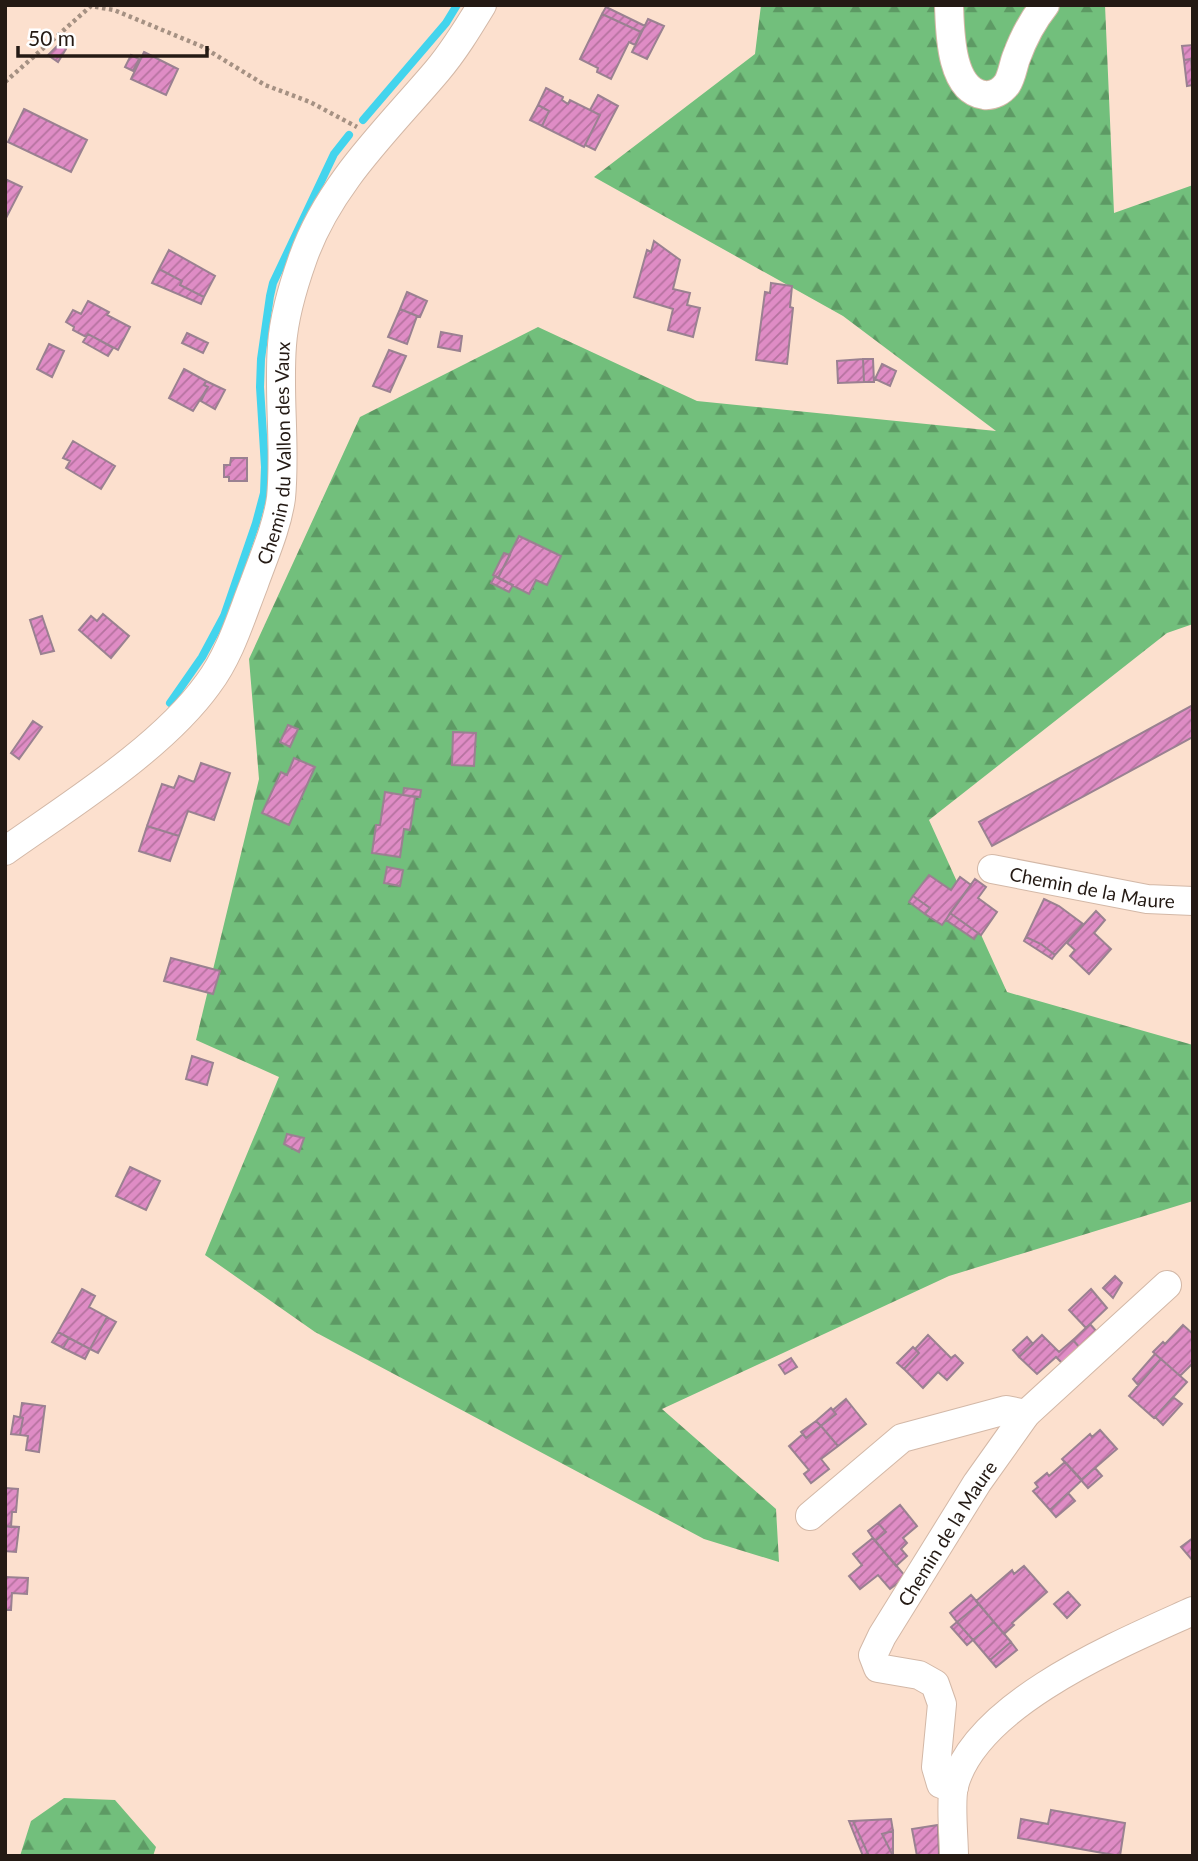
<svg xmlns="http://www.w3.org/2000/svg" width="1198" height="1861" font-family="Lato,sans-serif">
<defs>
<pattern id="forest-firs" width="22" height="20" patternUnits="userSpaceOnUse" patternTransform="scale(1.75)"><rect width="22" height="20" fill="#72bf7c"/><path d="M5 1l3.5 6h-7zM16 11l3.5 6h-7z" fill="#5d9a64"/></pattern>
<pattern id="building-hatch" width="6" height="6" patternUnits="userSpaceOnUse" patternTransform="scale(1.75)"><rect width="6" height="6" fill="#df8cc5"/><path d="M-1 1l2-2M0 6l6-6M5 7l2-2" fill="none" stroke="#b5729f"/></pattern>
</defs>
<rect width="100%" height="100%" fill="#fce0ce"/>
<path fill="url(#forest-firs)" d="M 761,5 L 1105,5 L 1114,213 L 1193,185 L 1193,624 L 1167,633 L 929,820 L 1007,992 L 1193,1045 L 1193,1201 L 949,1276 L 662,1409 L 776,1509 L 779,1562 L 704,1539 L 315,1332 L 205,1255 L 279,1077 L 196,1040 L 259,779 L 249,659 L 360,417 L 538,327 L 697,401 L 996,431 L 843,316 L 594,177 L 755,54 Z
M 64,1798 L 115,1800 L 156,1847 L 153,1856 L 20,1856 L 31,1821 Z"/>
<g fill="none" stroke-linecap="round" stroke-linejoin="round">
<path stroke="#43d4ed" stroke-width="8" d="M 363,120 L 446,23 L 457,5
M 170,703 L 202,657 L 224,616 L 256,523 L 264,493 L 265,467 L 260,387 L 261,359 L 270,296 L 273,283 L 334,154 L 349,135"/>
</g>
<path fill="url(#building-hatch)" stroke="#9a8191" stroke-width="2" d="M 606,7 L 645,26 L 641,32 L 602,14 Z
M 602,14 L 641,32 L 635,45 L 629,42 L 611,79 L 597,72 L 598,68 L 580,59 Z
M 648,19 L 664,26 L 647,59 L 632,52 Z
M 59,44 L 66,49 L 58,62 L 48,55 Z
M 1193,45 L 1193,78 L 1191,59 L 1184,60 L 1182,46 Z
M 144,52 L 178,69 L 166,95 L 131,79 Z
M 131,55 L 139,59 L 133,71 L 125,67 Z
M 1191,59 L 1193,85 L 1187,86 L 1184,60 Z
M 546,88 L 563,97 L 562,100 L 568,104 L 570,100 L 600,115 L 584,147 L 542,126 L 549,111 L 538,105 Z
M 598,95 L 618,106 L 595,150 L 585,145 L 600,115 L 590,110 Z
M 538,105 L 549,111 L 542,126 L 530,120 Z
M 24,109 L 87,140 L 71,172 L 8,142 Z
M 5,179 L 22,187 L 5,220 Z
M 654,241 L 680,260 L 673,289 L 690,293 L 687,305 L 700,308 L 693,337 L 668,330 L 673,309 L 634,297 L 647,250 L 651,252 Z
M 169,250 L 215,276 L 204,297 L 180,285 L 182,281 L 159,269 Z
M 159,269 L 182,281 L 180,285 L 204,297 L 201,304 L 152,283 Z
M 771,283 L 792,286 L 790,307 L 793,308 L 787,364 L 756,360 L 765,292 L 770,293 Z
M 407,292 L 427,301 L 420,317 L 400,309 Z
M 88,301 L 109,312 L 107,315 L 130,327 L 118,350 L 88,334 L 86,337 L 73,330 L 74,327 L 66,322 L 73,310 L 81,314 Z
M 400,309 L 417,316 L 407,344 L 388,337 Z
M 441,332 L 462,336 L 460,351 L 438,347 Z
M 187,333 L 208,343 L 203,353 L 182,343 Z
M 88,334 L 113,348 L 108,356 L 83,342 Z
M 49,344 L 64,351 L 52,377 L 37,369 Z
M 389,350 L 406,356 L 390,392 L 373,386 Z
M 863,359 L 873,359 L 874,382 L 864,382 Z
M 863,359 L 864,382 L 838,383 L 837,361 Z
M 882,364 L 896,371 L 890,386 L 875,379 Z
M 184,369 L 206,381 L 204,385 L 208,387 L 193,411 L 169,398 Z
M 206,381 L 225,390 L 215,409 L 201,401 L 208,387 L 204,385 Z
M 73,441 L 115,466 L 101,489 L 66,468 L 70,461 L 63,458 Z
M 231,458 L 247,458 L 247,481 L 229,481 L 229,477 L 224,477 L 224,465 L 230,465 Z
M 519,536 L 561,556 L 547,585 L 536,580 L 529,594 L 498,578 Z
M 504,553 L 510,555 L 498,578 L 493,575 Z
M 495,576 L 513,585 L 509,592 L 491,583 Z
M 103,614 L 129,636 L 111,658 L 79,630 L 91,616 L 97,621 Z
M 42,616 L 54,651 L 41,654 L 30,620 Z
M 1193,705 L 1193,737 L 992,846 L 979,822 Z
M 33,721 L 42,727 L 19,759 L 11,753 Z
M 288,725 L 298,729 L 290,747 L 280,742 Z
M 453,732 L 476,733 L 474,766 L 452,765 Z
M 294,758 L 315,767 L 289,825 L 262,813 L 281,772 L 287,775 Z
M 201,763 L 230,773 L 214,820 L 188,811 L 179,836 L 147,826 L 162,784 L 174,788 L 179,776 L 194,782 Z
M 404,788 L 421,790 L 420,797 L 403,795 Z
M 385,792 L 415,797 L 410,830 L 404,829 L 400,857 L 372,853 L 376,825 L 380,825 Z
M 147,826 L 179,836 L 170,861 L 139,851 Z
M 387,867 L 403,870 L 400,886 L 384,883 Z
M 929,875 L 951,890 L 960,877 L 971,885 L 942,925 L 925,914 L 930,908 L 913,896 Z
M 975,879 L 986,887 L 978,898 L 997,912 L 981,935 L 950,913 Z
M 913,896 L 930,908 L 925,914 L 909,902 Z
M 1044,899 L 1059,906 L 1083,924 L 1055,955 L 1041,944 L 1026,937 Z
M 1096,911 L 1105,920 L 1094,933 L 1111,949 L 1089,974 L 1070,956 L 1075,950 L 1067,943 Z
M 950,913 L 978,933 L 974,939 L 946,920 Z
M 1026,937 L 1041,944 L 1055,955 L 1052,959 L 1024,941 Z
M 171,958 L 220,971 L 213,994 L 164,981 Z
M 192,1056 L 213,1063 L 207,1085 L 186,1079 Z
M 287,1134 L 304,1138 L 299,1152 L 284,1144 Z
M 130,1167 L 160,1181 L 146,1210 L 116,1196 Z
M 1115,1276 L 1122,1283 L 1113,1298 L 1103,1288 Z
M 82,1289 L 95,1296 L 89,1307 L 107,1317 L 90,1349 L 58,1332 Z
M 1091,1289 L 1107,1308 L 1086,1328 L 1069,1310 Z
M 107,1317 L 116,1322 L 98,1353 L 90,1349 Z
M 1090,1324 L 1097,1332 L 1080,1348 L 1073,1340 Z
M 1183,1325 L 1193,1334 L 1193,1363 L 1180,1376 L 1153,1352 L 1163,1342 L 1165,1344 Z
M 58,1332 L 69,1338 L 63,1348 L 52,1342 Z
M 928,1335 L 951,1358 L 955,1355 L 963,1363 L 947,1380 L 938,1372 L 923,1388 L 904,1369 L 919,1353 L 915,1349 Z
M 1042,1335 L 1059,1352 L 1073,1340 L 1080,1348 L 1063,1364 L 1056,1357 L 1037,1374 L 1019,1357 Z
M 1027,1337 L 1033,1344 L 1019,1357 L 1013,1350 Z
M 69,1338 L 90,1349 L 85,1359 L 63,1348 Z
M 913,1347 L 919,1353 L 904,1369 L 897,1363 Z
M 1155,1354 L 1161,1359 L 1138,1385 L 1133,1379 Z
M 791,1358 L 797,1367 L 785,1374 L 779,1365 Z
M 1161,1359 L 1187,1382 L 1154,1418 L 1129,1396 Z
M 1173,1397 L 1182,1404 L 1163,1425 L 1155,1417 Z
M 846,1399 L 866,1424 L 838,1446 L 821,1426 L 836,1414 L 833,1410 Z
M 22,1403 L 45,1406 L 39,1452 L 26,1450 L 28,1436 L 20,1435 L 23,1418 L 20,1417 Z
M 831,1408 L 836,1414 L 821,1426 L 816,1421 Z
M 14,1416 L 23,1418 L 20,1435 L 11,1434 Z
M 816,1421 L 821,1426 L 806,1438 L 801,1432 Z
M 821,1426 L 838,1446 L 821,1459 L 829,1469 L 811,1483 L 804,1474 L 809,1470 L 789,1446 L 803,1434 L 806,1438 Z
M 1100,1430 L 1117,1449 L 1081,1480 L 1062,1459 L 1090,1434 L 1092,1437 Z
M 1065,1462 L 1082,1480 L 1050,1510 L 1033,1491 L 1038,1487 L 1035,1483 L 1047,1473 L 1049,1476 Z
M 1095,1468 L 1102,1476 L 1088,1488 L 1081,1480 Z
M 5,1488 L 18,1489 L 16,1512 L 12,1512 L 11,1527 L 5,1526 Z
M 1068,1493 L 1075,1501 L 1056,1517 L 1050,1510 Z
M 900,1505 L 917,1526 L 903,1538 L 907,1543 L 901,1549 L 907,1556 L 896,1566 L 875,1541 L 886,1532 L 878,1523 Z
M 878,1523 L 886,1532 L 875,1541 L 868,1531 Z
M 5,1526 L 19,1527 L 16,1552 L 5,1551 Z
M 873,1538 L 906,1577 L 890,1589 L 878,1575 L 860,1589 L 849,1576 L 862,1565 L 853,1554 Z
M 1193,1538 L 1193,1561 L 1181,1547 Z
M 1024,1566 L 1047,1592 L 1012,1623 L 1014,1625 L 1004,1634 L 976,1601 L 1012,1570 L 1014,1574 Z
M 5,1577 L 28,1578 L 27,1594 L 12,1593 L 11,1610 L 5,1610 Z
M 1068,1592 L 1080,1605 L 1067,1618 L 1054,1604 Z
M 971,1595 L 979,1604 L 957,1622 L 950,1613 Z
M 979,1604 L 994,1622 L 973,1640 L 957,1622 Z
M 957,1622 L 973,1640 L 967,1645 L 951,1627 Z
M 994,1622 L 1011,1642 L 990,1660 L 973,1640 Z
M 1011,1642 L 1017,1650 L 996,1667 L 990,1660 Z
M 1051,1810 L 1125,1823 L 1120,1856 L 1018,1838 L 1021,1819 L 1048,1824 Z
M 891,1819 L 893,1831 L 882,1834 L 893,1856 L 869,1856 L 853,1821 Z
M 849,1821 L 853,1821 L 869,1856 L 863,1856 Z
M 938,1825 L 939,1856 L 917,1856 L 912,1829 Z
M 893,1831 L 893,1856 L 882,1834 Z"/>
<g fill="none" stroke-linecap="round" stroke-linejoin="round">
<defs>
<g id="street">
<path d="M 949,5 C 950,31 950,90 984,95 C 993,96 1002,91 1007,84 C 1012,76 1013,66 1016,58 C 1023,39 1032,21 1045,5"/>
<path id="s1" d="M 5,851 C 70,805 162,748 208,684 C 230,655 241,617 254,584 C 264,556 277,527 281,498 C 286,447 278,396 282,345 C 284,316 293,286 303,258 C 329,184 388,129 437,71 C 454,51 468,28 482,5"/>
<path id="s2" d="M 992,869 L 1147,899 L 1193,901"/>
<path d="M 810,1516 L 902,1438 L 1006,1410 L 1026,1414"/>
<path id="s3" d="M 954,1787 L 941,1784 L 936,1767 L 942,1704 L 935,1684 L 919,1675 L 878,1668 L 873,1655 L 882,1636 L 977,1483 L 1026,1414 L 1167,1285"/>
<path d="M 954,1856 C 954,1838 950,1802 954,1786 C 976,1703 1120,1644 1193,1611"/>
</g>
</defs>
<use href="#street" stroke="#d3b8a7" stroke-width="30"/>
<path stroke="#a59183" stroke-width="4.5" stroke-dasharray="3.5 3.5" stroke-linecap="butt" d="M 5,6 L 6,5
M 5,82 L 91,6 L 114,10 L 201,46 L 265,85 L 310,102 L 357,127"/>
<use href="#street" stroke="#fff" stroke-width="28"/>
</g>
<g text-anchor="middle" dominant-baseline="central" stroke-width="6" stroke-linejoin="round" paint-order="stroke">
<g font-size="19" fill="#241a14" stroke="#fff">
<text stroke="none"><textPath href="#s1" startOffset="509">Chemin du Vallon des Vaux</textPath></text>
<text stroke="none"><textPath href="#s2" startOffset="102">Chemin de la Maure</textPath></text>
<text stroke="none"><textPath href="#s3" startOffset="332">Chemin de la Maure</textPath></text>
</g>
</g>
<rect width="1198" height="1861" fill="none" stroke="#241a14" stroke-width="14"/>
<path d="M18 46v10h189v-10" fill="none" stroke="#241a14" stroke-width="3.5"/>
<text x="28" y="46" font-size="21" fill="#241a14" stroke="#ffffff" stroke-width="5" paint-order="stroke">50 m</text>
</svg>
